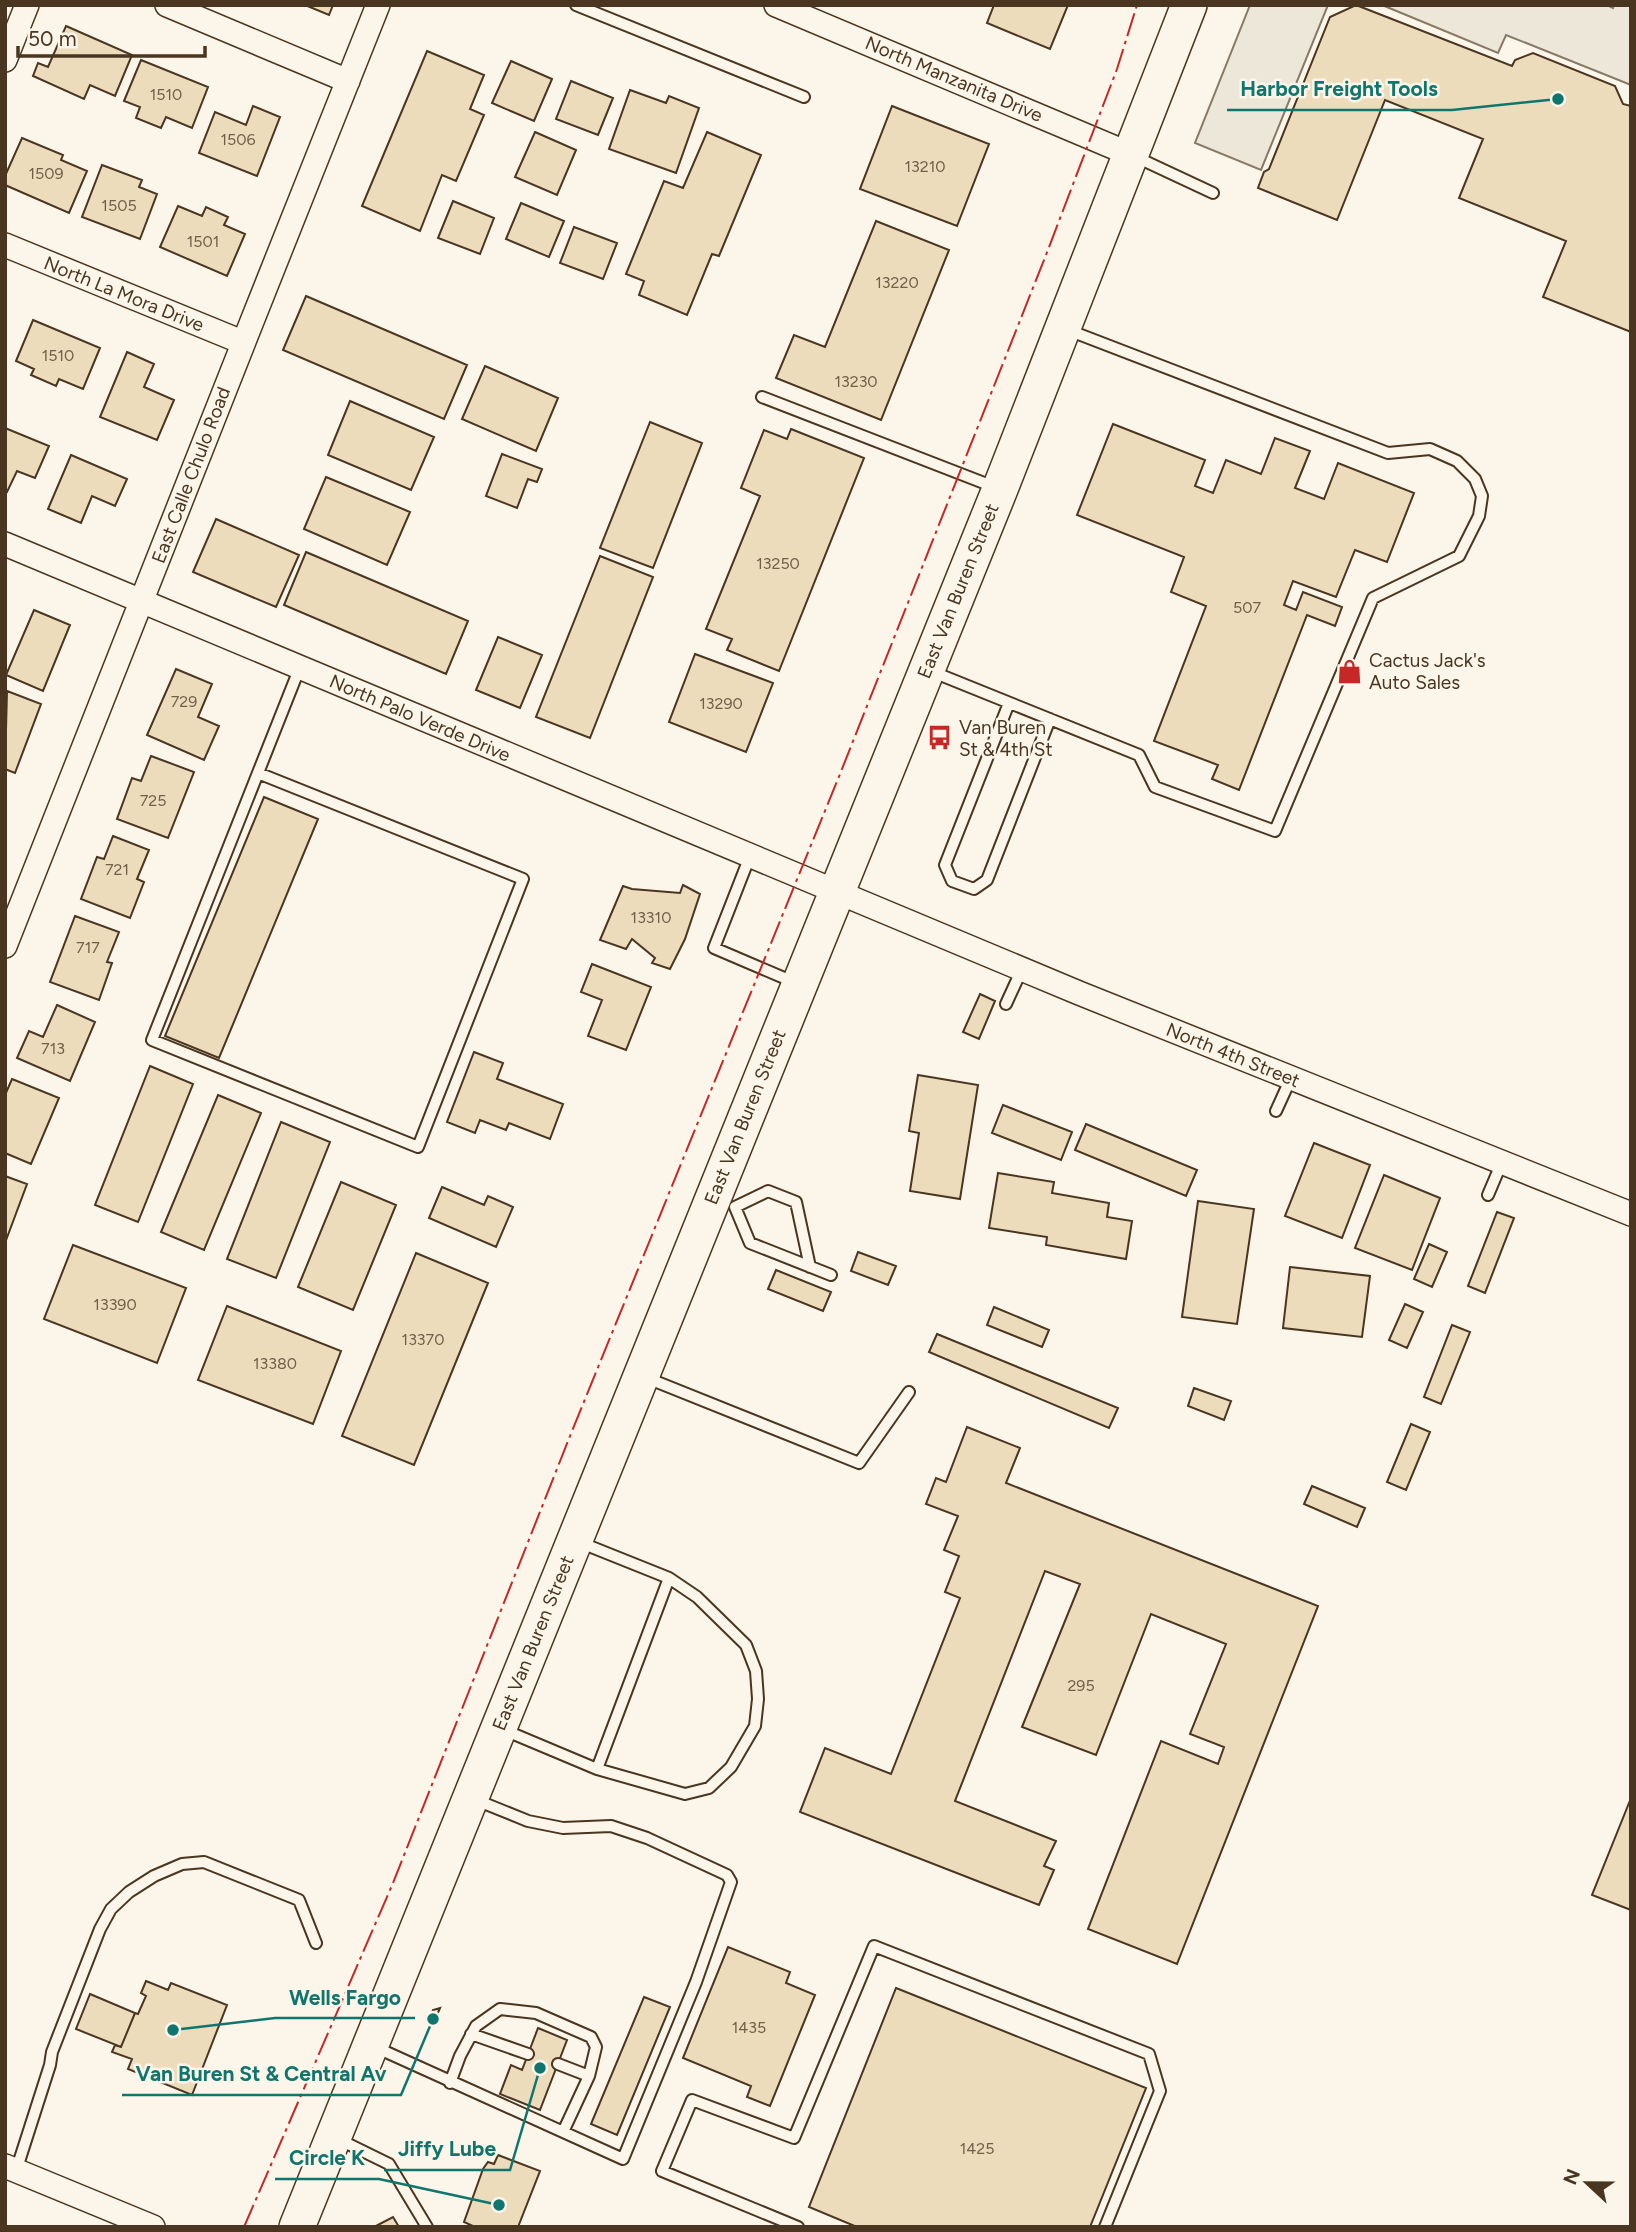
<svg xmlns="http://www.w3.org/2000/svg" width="1636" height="2232" font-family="Figtree,sans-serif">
<rect width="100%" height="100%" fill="#fbf6e9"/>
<path fill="#ede7d9" stroke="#887966" stroke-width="2" d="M 1250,5 L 1328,5 L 1261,170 L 1195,143 Z
M 1382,5 L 1607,5 L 1613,8 L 1614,5 L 1631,5 L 1631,85 L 1506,35 L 1498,53 Z"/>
<path fill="#ecdcbc" stroke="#4a3520" stroke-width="2" d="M 305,5 L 333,5 L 329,15 Z
M 994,5 L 1068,5 L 1050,49 L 987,23 Z
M 1356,5 L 1512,66 L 1515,60 L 1533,53 L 1615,86 L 1623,104 L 1631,106 L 1631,332 L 1543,297 L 1566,241 L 1459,198 L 1483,139 L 1385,100 L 1337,220 L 1258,188 L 1264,172 L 1269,169 L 1330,17 Z
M 66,26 L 132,55 L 115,96 L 90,85 L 84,99 L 33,76 L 38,63 L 48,67 Z
M 427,51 L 484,75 L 470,109 L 484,115 L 456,181 L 442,175 L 420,231 L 362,206 Z
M 141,60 L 208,87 L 192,128 L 166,117 L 161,128 L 136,118 L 140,107 L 124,101 Z
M 511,61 L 552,79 L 534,121 L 492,103 Z
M 571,81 L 613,98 L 598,135 L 556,119 Z
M 630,90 L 666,103 L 669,96 L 699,108 L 676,173 L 609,149 Z
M 253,106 L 280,117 L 257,176 L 199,153 L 215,112 L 246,125 Z
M 892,106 L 989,144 L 957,226 L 860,189 Z
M 535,132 L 576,150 L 557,195 L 515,177 Z
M 707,132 L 761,155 L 719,256 L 712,254 L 687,315 L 639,295 L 644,281 L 626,274 L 664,181 L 683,188 Z
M 22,138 L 63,155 L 61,160 L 87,171 L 69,213 L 5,185 L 5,176 Z
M 102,165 L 142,180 L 139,187 L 157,194 L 140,239 L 82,217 Z
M 453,201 L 494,218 L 480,254 L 438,238 Z
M 521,203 L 564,221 L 549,257 L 506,239 Z
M 178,206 L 202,216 L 206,207 L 228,217 L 224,225 L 245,234 L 227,276 L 160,247 Z
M 876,221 L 949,250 L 881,420 L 776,378 L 794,335 L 825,347 Z
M 574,227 L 617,243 L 603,279 L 560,263 Z
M 306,296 L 467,365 L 444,419 L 283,350 Z
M 33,320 L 100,348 L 83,389 L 59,379 L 56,386 L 31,375 L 34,369 L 16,361 Z
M 127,352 L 154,364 L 144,387 L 174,400 L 157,440 L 100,417 Z
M 485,366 L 558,398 L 536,451 L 462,419 Z
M 350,401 L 434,437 L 411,490 L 328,455 Z
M 650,422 L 702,443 L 653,568 L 600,548 Z
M 1113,424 L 1205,460 L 1195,486 L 1213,493 L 1226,460 L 1261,474 L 1275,438 L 1310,451 L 1295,488 L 1324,499 L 1338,463 L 1414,493 L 1387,562 L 1355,550 L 1336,597 L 1293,581 L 1284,605 L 1296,610 L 1303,592 L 1342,607 L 1335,626 L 1307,615 L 1239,790 L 1212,779 L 1218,765 L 1154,741 L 1206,606 L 1171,592 L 1184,557 L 1077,515 Z
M 5,428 L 49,446 L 35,478 L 17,471 L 7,492 L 5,491 Z
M 791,429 L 864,458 L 779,671 L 727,650 L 732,639 L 706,629 L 760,496 L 741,488 L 764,430 L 787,439 Z
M 502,454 L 542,469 L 537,482 L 528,479 L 517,508 L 486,496 Z
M 71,455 L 127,479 L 115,506 L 92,496 L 81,523 L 48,509 Z
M 326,477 L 410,512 L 387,565 L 304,529 Z
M 216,519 L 299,555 L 276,607 L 193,572 Z
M 306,552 L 468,621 L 446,674 L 284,605 Z
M 600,556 L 653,577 L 590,738 L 536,717 Z
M 34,610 L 70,625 L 43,691 L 6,675 Z
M 498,637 L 542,655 L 520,708 L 476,690 Z
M 695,654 L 773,683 L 746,752 L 669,722 Z
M 176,669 L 212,684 L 198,717 L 219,726 L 204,760 L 147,735 Z
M 7,691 L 41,704 L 15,773 L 5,769 Z
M 151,756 L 194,772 L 168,838 L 117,819 L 132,778 L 141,781 Z
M 264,797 L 318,819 L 219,1058 L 165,1036 Z
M 113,836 L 149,850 L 137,879 L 144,882 L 130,918 L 81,899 L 97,857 L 104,859 Z
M 683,885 L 700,894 L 685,939 L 670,969 L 652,963 L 655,958 L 632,939 L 626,949 L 600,940 L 623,886 L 632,889 L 680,893 Z
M 75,916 L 119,932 L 107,962 L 112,963 L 99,1000 L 50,982 Z
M 592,964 L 651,987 L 626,1050 L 588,1036 L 602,1000 L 581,992 Z
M 980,994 L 995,1001 L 979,1039 L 963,1032 Z
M 57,1005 L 95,1022 L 70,1081 L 17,1058 L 29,1031 L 43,1037 Z
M 474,1052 L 503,1063 L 497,1079 L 563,1104 L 550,1139 L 509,1123 L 506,1130 L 480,1120 L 475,1133 L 447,1122 Z
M 150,1066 L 193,1084 L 138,1222 L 95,1205 Z
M 918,1075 L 978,1085 L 960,1199 L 910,1191 L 919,1133 L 909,1131 Z
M 12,1079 L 59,1098 L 31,1164 L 5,1153 L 5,1095 Z
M 218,1095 L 261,1113 L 204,1250 L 161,1232 Z
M 1003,1105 L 1072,1132 L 1061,1160 L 992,1133 Z
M 281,1122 L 330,1142 L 276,1278 L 227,1259 Z
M 1086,1124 L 1197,1170 L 1186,1196 L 1075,1150 Z
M 1314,1143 L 1370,1165 L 1342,1238 L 1285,1216 Z
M 998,1173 L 1054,1182 L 1052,1193 L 1109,1203 L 1107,1217 L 1132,1221 L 1126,1259 L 1046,1245 L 1047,1237 L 989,1228 Z
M 1384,1175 L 1440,1198 L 1412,1270 L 1355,1248 Z
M 5,1176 L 27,1184 L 5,1243 Z
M 341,1182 L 396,1205 L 353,1310 L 298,1287 Z
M 442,1187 L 484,1205 L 488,1196 L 513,1207 L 496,1247 L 429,1218 Z
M 1198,1201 L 1254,1209 L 1237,1324 L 1182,1317 Z
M 1497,1212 L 1514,1218 L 1485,1293 L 1468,1286 Z
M 1429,1244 L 1447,1252 L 1432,1287 L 1414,1279 Z
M 73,1245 L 186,1288 L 157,1363 L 44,1319 Z
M 858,1252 L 896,1266 L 888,1285 L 851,1271 Z
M 416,1253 L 488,1283 L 414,1465 L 342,1436 Z
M 1290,1267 L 1370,1276 L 1362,1337 L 1283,1328 Z
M 776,1270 L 831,1292 L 823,1311 L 768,1289 Z
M 1405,1304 L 1423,1312 L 1407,1348 L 1389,1340 Z
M 227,1306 L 341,1351 L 313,1424 L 198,1380 Z
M 994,1307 L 1049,1330 L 1042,1347 L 987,1325 Z
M 1452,1325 L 1470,1332 L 1441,1404 L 1424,1397 Z
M 937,1334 L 1118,1408 L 1109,1428 L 929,1352 Z
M 1194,1388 L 1231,1401 L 1224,1420 L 1188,1406 Z
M 1411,1424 L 1430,1432 L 1406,1490 L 1387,1482 Z
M 967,1427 L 1020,1448 L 1006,1483 L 1318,1606 L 1177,1964 L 1088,1929 L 1161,1741 L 1218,1764 L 1224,1747 L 1190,1734 L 1226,1644 L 1151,1614 L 1096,1755 L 1022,1727 L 1080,1584 L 1045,1571 L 955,1801 L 1056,1841 L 1044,1866 L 1054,1870 L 1039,1905 L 800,1812 L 825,1748 L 891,1774 L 960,1598 L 945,1592 L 959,1556 L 944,1550 L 958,1516 L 926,1504 L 936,1478 L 946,1482 Z
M 1312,1486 L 1365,1508 L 1357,1527 L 1304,1504 Z
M 1631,1798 L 1631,1910 L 1592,1895 Z
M 728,1947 L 790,1972 L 786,1983 L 815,1995 L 770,2106 L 747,2097 L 751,2086 L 683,2058 Z
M 146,1981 L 168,1990 L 171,1983 L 227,2005 L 192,2095 L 128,2069 L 132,2059 L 112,2052 L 115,2045 L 121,2047 L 135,2013 L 138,2014 L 146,1996 L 141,1993 Z
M 896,1988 L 1146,2088 L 1090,2227 L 857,2227 L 809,2207 Z
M 90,1994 L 135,2013 L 121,2047 L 76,2029 Z
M 644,1997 L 670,2007 L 617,2135 L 591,2124 Z
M 440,2008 L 434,2022 L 429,2020 L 433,2010 Z
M 538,2028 L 567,2040 L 540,2110 L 500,2094 L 511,2065 L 522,2070 Z
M 498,2155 L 540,2171 L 518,2227 L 475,2227 L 464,2222 L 483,2169 L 488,2162 L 494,2164 Z
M 393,2217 L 399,2227 L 374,2227 Z"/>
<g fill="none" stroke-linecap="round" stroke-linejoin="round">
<defs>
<path id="service" d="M 576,5 L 804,97
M 1136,157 L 1213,193
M 762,397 L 997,488
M 933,672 L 1139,755 L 1155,787 L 1275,831 L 1373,598 L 1459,556 L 1479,516 L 1482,496 L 1475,479 L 1457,461 L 1430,449 L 1388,453 L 1068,330
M 1009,703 L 945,865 L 952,881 L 974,889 L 987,880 L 1050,719
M 258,773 L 523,879 L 418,1147 L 152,1040 L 300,667
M 750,856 L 714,948 L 796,983
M 1006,1004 L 1022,969
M 1276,1111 L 1291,1078
M 1488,1195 L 1502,1162
M 810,1267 L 796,1202 L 768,1191 L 735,1207 L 750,1243 L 831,1275
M 647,1378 L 859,1463 L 909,1392
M 504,1730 L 597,1769 L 669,1578 L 579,1542
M 597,1769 L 685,1794 L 709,1788 L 731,1767 L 755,1726 L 758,1699 L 756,1671 L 746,1645 L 697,1597 L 669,1578
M 471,2034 L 528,2054
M 375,2047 L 623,2159 L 696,1982 L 731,1882 L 727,1875 L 647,1838 L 611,1826 L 563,1828 L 528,1821 L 476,1800
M 558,2064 L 589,2076
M 450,2083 L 460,2056 L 476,2026 L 500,2009 L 536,2013 L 591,2037 L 596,2047 L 589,2076 L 563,2132
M 338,2139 L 389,2164 L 427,2227
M 16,2171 L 50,2065 L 52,2052 L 100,1929 L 111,1909 L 129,1892 L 154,1876 L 182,1864 L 204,1862 L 299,1900 L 316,1943
M 798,2227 L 662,2171 L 692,2100 L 794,2138 L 874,1946 L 1149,2054 L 1160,2091 L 1105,2227"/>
<path id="minor" d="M 167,5 L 348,81
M 776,5 L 1132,155
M 5,60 L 27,5
M 5,245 L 242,342
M 5,544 L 1079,993 L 1631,1214
M 5,946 C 130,633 252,318 378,5
M 5,2166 L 153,2227"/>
<path id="primary" d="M 297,2227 L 1000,489 L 1189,5"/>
</defs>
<use href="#service" stroke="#4a3520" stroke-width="14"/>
<use href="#minor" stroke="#4a3520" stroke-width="26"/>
<use href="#primary" stroke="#4a3520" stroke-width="38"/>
<use href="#service" stroke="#fbf6e9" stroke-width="10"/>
<use href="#minor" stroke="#fbf6e9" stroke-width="23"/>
<use href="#primary" stroke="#fbf6e9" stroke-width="35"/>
<path stroke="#c62828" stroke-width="2" stroke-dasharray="24 5 3.5 5" stroke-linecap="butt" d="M 244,2227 L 393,1883 L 570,1436 L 840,774 L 1046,255 L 1117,69 L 1137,5"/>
</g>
<defs>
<symbol id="shop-bare" viewBox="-9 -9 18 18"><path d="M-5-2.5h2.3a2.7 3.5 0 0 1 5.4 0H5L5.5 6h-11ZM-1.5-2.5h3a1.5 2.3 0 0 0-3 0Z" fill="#c62828" stroke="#fbf6e9" stroke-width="2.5" paint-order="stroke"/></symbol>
<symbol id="bus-bare" viewBox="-9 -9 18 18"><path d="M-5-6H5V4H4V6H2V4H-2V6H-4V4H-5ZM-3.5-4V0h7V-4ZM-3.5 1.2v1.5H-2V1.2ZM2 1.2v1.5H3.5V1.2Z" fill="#c62828" stroke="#fbf6e9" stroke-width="2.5" paint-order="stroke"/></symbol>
</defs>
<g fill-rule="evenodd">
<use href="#shop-bare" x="1332" y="654" width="35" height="35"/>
<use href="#bus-bare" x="922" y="720" width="35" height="35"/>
</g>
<g text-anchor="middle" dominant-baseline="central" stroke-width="5" stroke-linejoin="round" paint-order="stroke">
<g font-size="16" fill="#725f47">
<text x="166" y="94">1510</text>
<text x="238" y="139">1506</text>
<text x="925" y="166">13210</text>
<text x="46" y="173">1509</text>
<text x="119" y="205">1505</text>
<text x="203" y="241">1501</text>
<text x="897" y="282">13220</text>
<text x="58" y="355">1510</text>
<text x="856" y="381">13230</text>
<text x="778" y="563">13250</text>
<text x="1247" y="607">507</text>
<text x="184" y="701">729</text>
<text x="721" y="703">13290</text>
<text x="153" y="800">725</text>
<text x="117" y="869">721</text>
<text x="651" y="917">13310</text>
<text x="88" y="947">717</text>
<text x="53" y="1048">713</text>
<text x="115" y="1304">13390</text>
<text x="423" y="1339">13370</text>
<text x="275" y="1363">13380</text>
<text x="1081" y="1685">295</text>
<text x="749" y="2027">1435</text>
<text x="977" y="2148">1425</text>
</g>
<g font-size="19" fill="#4a3520" stroke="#fbf6e9">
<text transform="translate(954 79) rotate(23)">North Manzanita Drive</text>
<text transform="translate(124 294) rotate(22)">North La Mora Drive</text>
<text transform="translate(191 475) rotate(-69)">East Calle Chulo Road</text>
<text transform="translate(958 591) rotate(-68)">East Van Buren Street</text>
<text transform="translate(420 718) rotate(23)">North Palo Verde Drive</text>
<text transform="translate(1233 1055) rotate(22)">North 4th Street</text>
<text transform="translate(745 1117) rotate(-68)">East Van Buren Street</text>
<text transform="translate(533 1643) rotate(-68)">East Van Buren Street</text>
</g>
<g font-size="19" fill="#4a3520" stroke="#fbf6e9" text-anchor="start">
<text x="1369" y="660">Cactus Jack's<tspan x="1369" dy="22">Auto Sales</tspan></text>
<text x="959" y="727">Van Buren<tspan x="959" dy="22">St &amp; 4th St</tspan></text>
</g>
</g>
<path fill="none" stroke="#0f766e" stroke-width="2.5" d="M1558 99L1452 110H1227M173 2030L275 2018H415M433 2019L401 2095H122M540 2068L510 2170H384M499 2205L379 2179H275"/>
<g fill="#0f766e" stroke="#fbf6e9" stroke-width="2.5">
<circle cx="1558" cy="99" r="7"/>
<circle cx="173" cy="2030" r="7"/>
<circle cx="433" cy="2019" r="7"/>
<circle cx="540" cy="2068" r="7"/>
<circle cx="499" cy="2205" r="7"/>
</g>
<g font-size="21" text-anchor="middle" font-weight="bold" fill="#0f766e" stroke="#fbf6e9" stroke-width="5" stroke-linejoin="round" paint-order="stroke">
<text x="1339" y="96">Harbor Freight Tools</text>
<text x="345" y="2005">Wells Fargo</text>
<text x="261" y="2081">Van Buren St &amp; Central Av</text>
<text x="447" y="2156">Jiffy Lube</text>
<text x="327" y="2165">Circle K</text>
</g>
<rect width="1636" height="2232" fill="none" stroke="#4a3520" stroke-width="14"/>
<g transform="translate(1587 2183) rotate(292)" stroke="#fbf6e9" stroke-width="5" paint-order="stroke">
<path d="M0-5L12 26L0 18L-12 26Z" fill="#4a3520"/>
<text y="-10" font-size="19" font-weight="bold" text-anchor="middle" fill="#4a3520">N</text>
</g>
<path d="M18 46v10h187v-10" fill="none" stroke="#4a3520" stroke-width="3.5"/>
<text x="28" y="46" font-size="21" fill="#4a3520" stroke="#fbf6e9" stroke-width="5" paint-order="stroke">50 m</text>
</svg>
